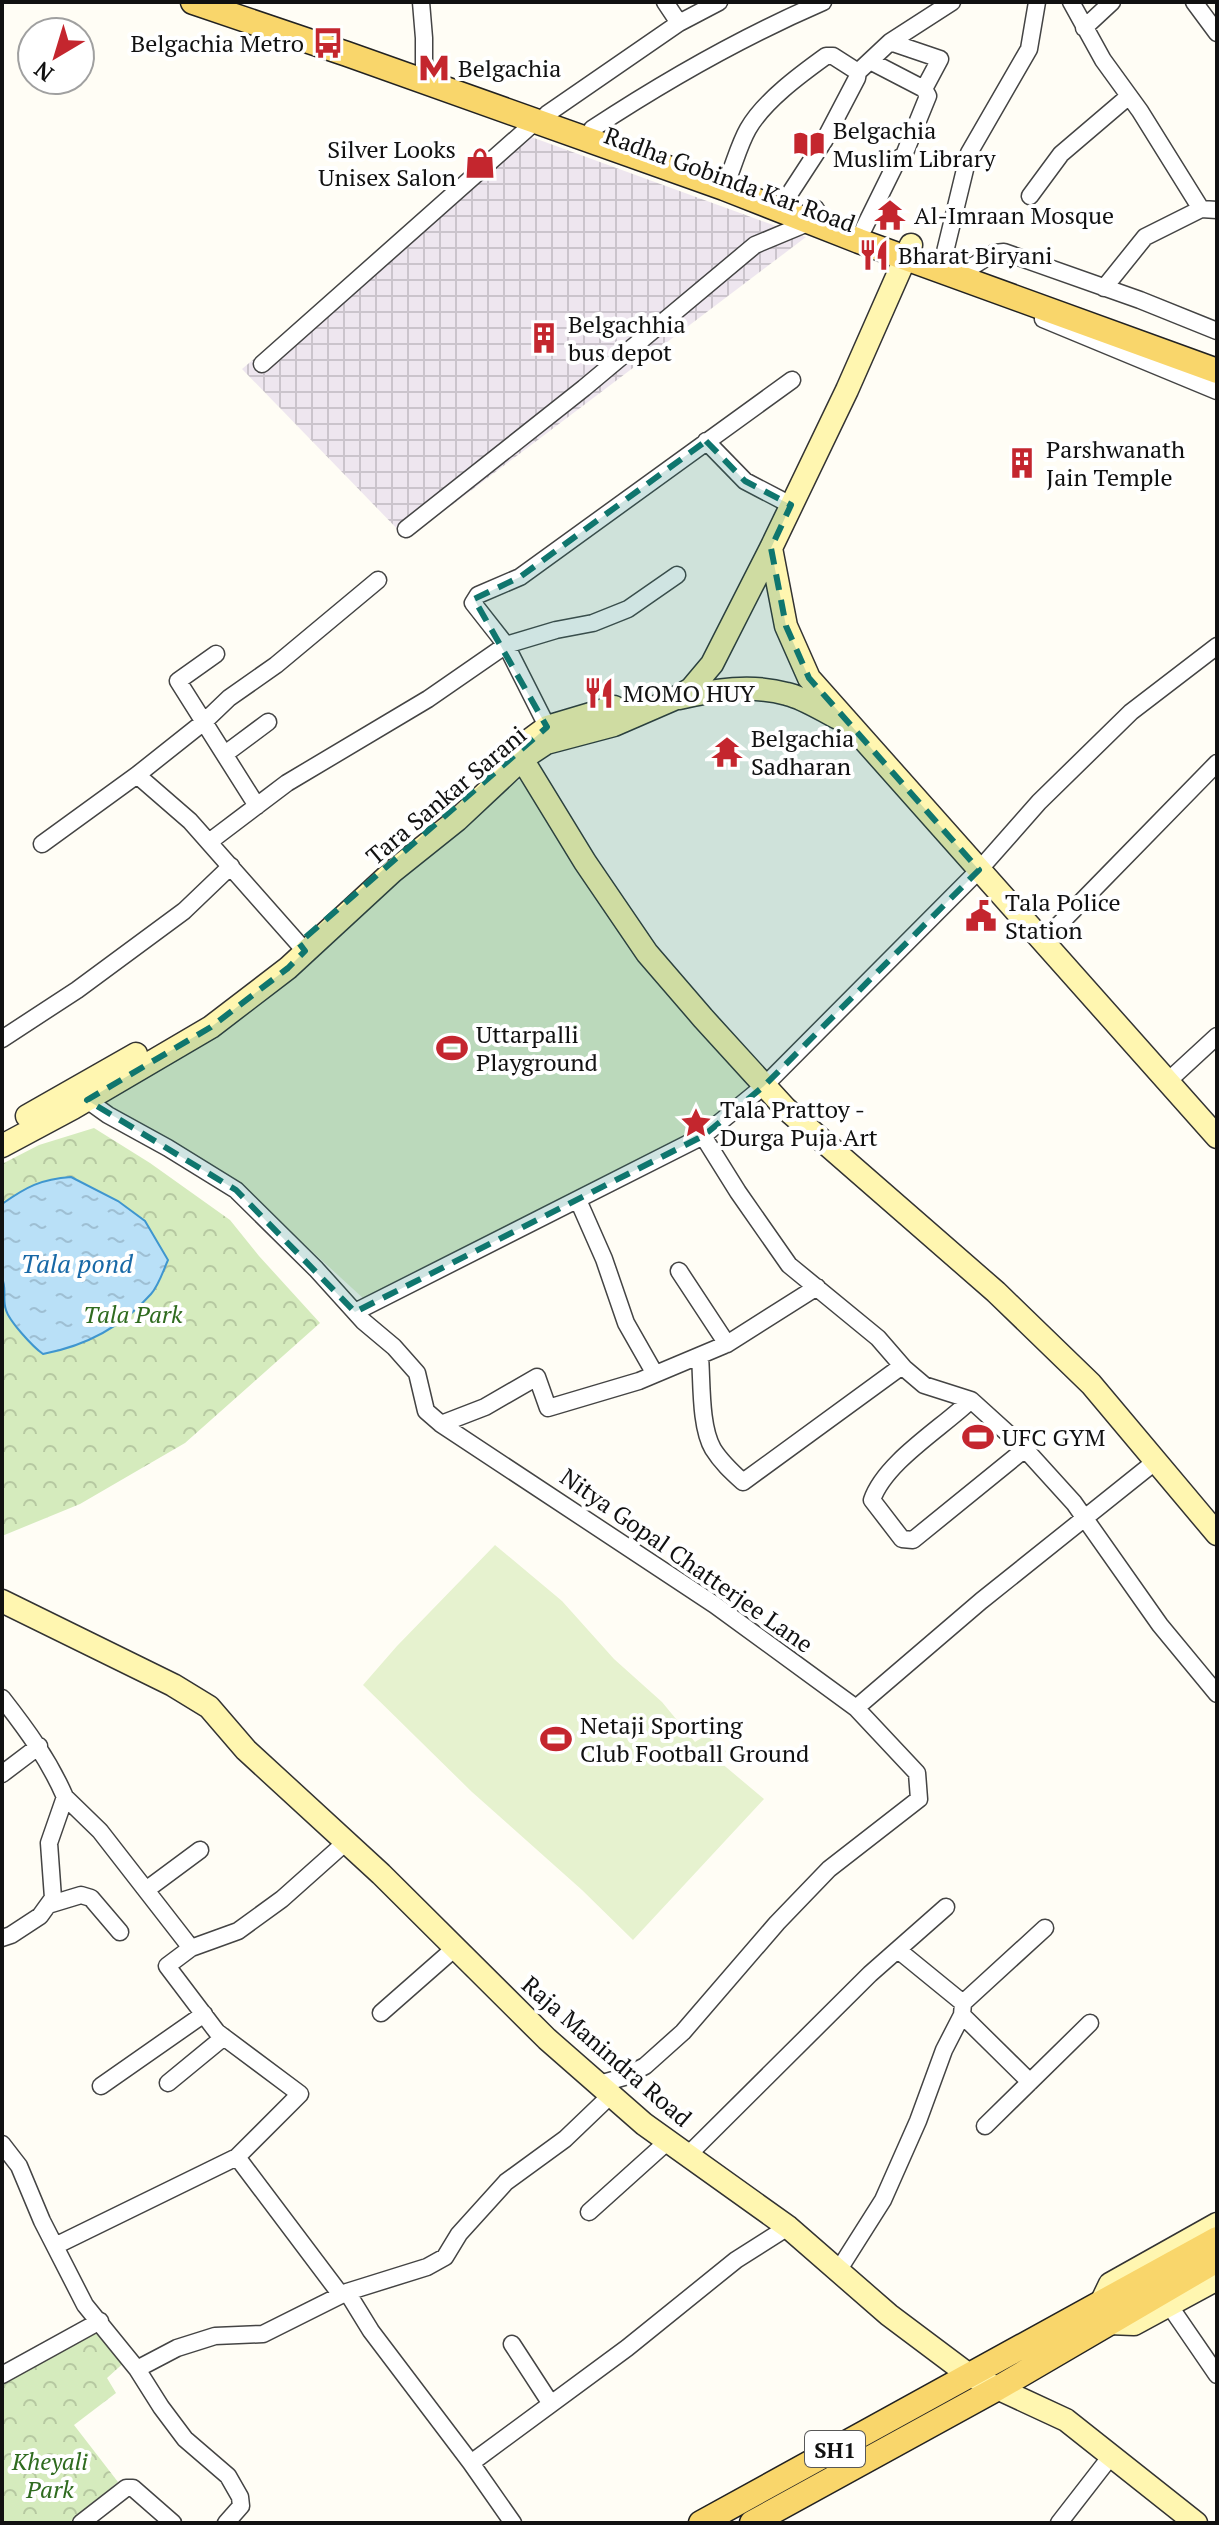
<svg xmlns="http://www.w3.org/2000/svg" width="1219" height="2525" font-family="'PT Serif',serif">
<defs>
<pattern id="industrial-grid" width="8" height="8" patternUnits="userSpaceOnUse" patternTransform="scale(2)"><rect width="8" height="8" fill="#eee6ef"/><path d="M0 4h8M4 0v8" fill="none" stroke="#cbc4cc"/></pattern>
<pattern id="park-crowns" width="20" height="18" patternUnits="userSpaceOnUse" patternTransform="scale(2)"><rect width="20" height="18" fill="#d5ebbd"/><path d="M2 6a3 3 0 1 1 6 0M12 15a3 3 0 1 1 6 0" fill="none" stroke="#b6c8a1"/></pattern>
<pattern id="water-ripples" width="26" height="14" patternUnits="userSpaceOnUse" patternTransform="scale(2)"><rect width="26" height="14" fill="#b9e0f7"/><path d="M2 4q2-2 4 0t4 0M15 11q2-2 4 0t4 0" fill="none" stroke="#9ebfd3"/></pattern>
</defs>
<rect width="100%" height="100%" fill="#fffdf5"/>
<path fill="url(#industrial-grid)" d="M 523,134 L 806,237 L 407,539 L 242,369 Z"/>
<path fill="url(#park-crowns)" d="M 94,1128 L 150,1163 L 230,1220 L 259,1256 L 320,1323 L 185,1443 L 80,1504 L 2,1536 L 2,1164 L 39,1145 Z
M 100,2321 L 128,2359 L 107,2378 L 116,2393 L 74,2425 L 118,2482 L 69,2523 L 2,2523 L 2,2375 Z"/>
<path fill="#e6f2cf" d="M 523,779 L 731,1060 L 750,1090 L 699,1131 L 403,1277 L 364,1299 L 293,1234 L 236,1190 L 87,1100 L 165,1064 L 510,784 Z
M 495,1545 L 562,1601 L 614,1659 L 662,1702 L 695,1742 L 706,1735 L 726,1751 L 720,1762 L 764,1799 L 633,1940 L 582,1890 L 472,1792 L 363,1685 L 397,1646 Z"/>
<path fill="url(#water-ripples)" stroke="#3f96cf" stroke-width="2" d="M 71,1177 L 118,1201 L 145,1221 L 168,1260 C 163,1271 159,1285 151,1294 C 122,1327 85,1346 43,1354 C 33,1347 9,1321 6,1310 C 2,1299 7,1289 2,1278 L 2,1204 C 26,1187 41,1179 71,1177 Z"/>
<g fill="none" stroke-linecap="round" stroke-linejoin="round">
<defs>
<path id="street" d="M 421,2 L 424,38 L 424,83
M 1071,2 L 1103,60 L 1140,111 L 1201,209 L 1217,210
M 1194,2 L 1217,33
M 679,23 L 719,2
M 1084,28 L 1112,2
M 870,61 L 924,89 L 940,59 L 890,42
M 547,114 L 679,23 L 665,2
M 592,129 C 665,81 742,37 823,2
M 729,176 C 735,161 740,143 748,129 C 764,101 801,74 826,56 L 833,56 L 858,72
M 1030,196 L 1061,154 L 1129,96
M 779,210 L 824,141 L 857,78 L 858,72 L 890,42 L 952,2
M 864,228 L 898,159 L 904,155 L 928,96 L 924,89
M 944,256 L 969,153 L 1029,49 L 1037,2
M 973,266 L 994,253 L 1004,252 L 1140,300 L 1217,331
M 1104,288 L 1145,237 L 1201,209
M 1043,319 L 1217,391
M 262,364 L 536,121
M 706,441 L 745,481 L 791,505
M 406,529 L 584,388 L 755,245 L 810,222 L 816,209
M 677,575 L 628,609 L 593,623 L 556,630 L 506,645 L 473,603 L 478,595 L 520,577 L 792,380
M 216,654 L 178,681 L 257,806
M 225,754 L 268,722
M 137,775 L 190,821 L 305,951
M 209,842 L 287,783 L 428,699 L 506,645 L 552,736
M 42,844 L 137,775 L 205,721 L 229,698 L 276,665 L 378,580
M 1043,941 L 1217,763
M 2,1039 L 77,990 L 184,911 L 231,866
M 1167,1082 L 1217,1036
M 84,1092 L 87,1100 L 108,1115 L 168,1148 L 236,1190 L 316,1269 L 363,1321 L 394,1347 L 417,1373 L 426,1411 L 441,1424 L 715,1605 L 856,1708 L 917,1773 L 919,1799 L 829,1869 L 777,1923 L 683,2032 L 645,2066 L 624,2077 L 599,2084
M 703,1136 L 738,1192 L 789,1265 L 878,1338 L 904,1368 L 924,1385 L 971,1400 L 1025,1449 L 1074,1503 L 1160,1625 L 1217,1694
M 578,1200 L 604,1259 L 626,1323 L 655,1374
M 679,1271 L 727,1344
M 355,1312 L 703,1136 L 764,1086 L 979,870 L 1039,802 L 1131,712 L 1217,646
M 700,1356 C 702,1383 700,1427 713,1449 C 721,1462 732,1472 743,1482 L 902,1366
M 971,1400 C 942,1428 885,1462 872,1500 L 902,1539 L 913,1540 L 1025,1449
M 441,1424 L 485,1407 L 537,1377 L 548,1408 L 639,1381 L 727,1344 L 817,1287
M 2,1698 C 27,1730 49,1760 65,1797 L 49,1843 L 53,1898 L 40,1916 L 11,1935 L 2,1938
M 856,1708 L 981,1601 L 1156,1461
M 2,1774 L 39,1746
M 65,1797 L 100,1831 L 191,1948 L 167,1966 L 217,2032 L 300,2094 L 237,2157 L 341,2295
M 146,1890 L 200,1850
M 48,1905 L 81,1895 L 91,1898 L 120,1932
M 191,1948 L 238,1931 L 282,1899 L 346,1842
M 898,1950 L 963,2003
M 381,2013 L 455,1948
M 962,2015 L 1030,2082
M 168,2083 L 224,2037
M 101,2086 L 204,2014
M 985,2126 L 1090,2023
M 2,2144 L 19,2166 L 42,2221 L 85,2305 L 137,2369 L 161,2407 L 185,2439 L 228,2476 L 240,2497 L 241,2506 L 226,2523
M 688,2155 L 870,1974 L 946,1907
M 589,2212 L 668,2141
M 55,2246 L 237,2157
M 838,2271 L 883,2200 L 918,2121 L 944,2050 L 962,2015 L 963,2003 L 1045,1928
M 347,2292 L 371,2331 L 471,2463 L 513,2523
M 1169,2305 L 1217,2375
M 512,2344 L 551,2404
M 137,2369 L 177,2348 L 215,2336 L 263,2334 L 347,2292 L 427,2267 L 445,2257 L 459,2234 L 506,2182 L 565,2139 L 612,2094
M 2,2375 L 100,2321
M 471,2463 L 627,2348 L 736,2260 L 788,2227
M 81,2523 L 126,2488 L 133,2488 L 173,2523
M 1059,2523 L 1111,2456"/>
<path id="secondary" d="M 771,548 L 786,626 L 809,678 L 1217,1137
M 679,698 C 714,690 752,684 787,694 C 804,698 822,710 838,718
M 524,744 L 547,727 L 614,707 L 633,716
M 522,759 L 585,862 L 647,953 L 703,1018 L 785,1108 L 996,1292 L 1091,1384 L 1217,1534
M 27,1116 L 136,1054
M 2,1146 L 73,1108 L 211,1027 L 288,968 L 392,872 L 457,820 L 522,759 L 546,743 L 614,725 L 674,699 L 691,689 L 712,664 L 771,548 L 847,390 L 911,245
M 2,1601 L 173,1685 L 209,1707 L 246,1750 L 381,1874 L 547,2039 L 644,2124 L 788,2227 L 889,2315 L 969,2375 L 1066,2420 L 1196,2523
M 1100,2305 L 1110,2284 L 1217,2224
M 1108,2323 L 1134,2324 L 1217,2279"/>
<path id="primary" d="M 193,2 L 347,54 L 724,188 L 859,241 L 1217,371
M 701,2523 L 1217,2239
M 752,2523 L 998,2388 L 1217,2260"/>
</defs>
<use href="#street" stroke="#444" stroke-width="19"/>
<use href="#secondary" stroke="#333" stroke-width="25"/>
<use href="#primary" stroke="#222" stroke-width="27"/>
<use href="#street" stroke="#fff" stroke-width="16"/>
<use href="#secondary" stroke="#fff6b0" stroke-width="22"/>
<use href="#primary" stroke="#f9d66b" stroke-width="24"/>
</g>
<path fill="#0f766e" fill-opacity="0.2" stroke="#0f766e" stroke-width="6" stroke-dasharray="16 10" stroke-linejoin="round" d="M 706,441 L 745,481 L 791,505 L 771,548 L 786,626 L 809,678 L 979,870 L 764,1086 L 703,1136 L 355,1312 L 236,1190 L 87,1100 L 211,1027 L 288,968 L 305,951 L 299,943 L 547,727 L 474,599 L 520,577 Z"/>
<defs>
<symbol id="bus-bare" viewBox="-9 -9 18 18"><path d="M-5-6H5V4H4V6H2V4H-2V6H-4V4H-5ZM-3.5-4V0h7V-4ZM-3.5 1.2v1.5H-2V1.2ZM2 1.2v1.5H3.5V1.2Z" fill="#c4262e" stroke="#fff" stroke-width="2.5" paint-order="stroke"/></symbol>
<symbol id="metro-bare" viewBox="-9 -9 18 18"><path d="M-5.5 5V-5H-3L0 0L3-5H5.5V5H3V-.5L0 4L-3-.5V5Z" fill="#c4262e" stroke="#fff" stroke-width="2.5" paint-order="stroke"/></symbol>
<symbol id="library-bare" viewBox="-9 -9 18 18"><path d="M-6-4Q-3-5.5-.7-3.5V5Q-3 3-6 4ZM6-4Q3-5.5 .7-3.5V5Q3 3 6 4Z" fill="#c4262e" stroke="#fff" stroke-width="2.5" paint-order="stroke"/></symbol>
<symbol id="shop-bare" viewBox="-9 -9 18 18"><path d="M-5-2.5h2.3a2.7 3.5 0 0 1 5.4 0H5L5.5 6h-11ZM-1.5-2.5h3a1.5 2.3 0 0 0-3 0Z" fill="#c4262e" stroke="#fff" stroke-width="2.5" paint-order="stroke"/></symbol>
<symbol id="temple-bare" viewBox="-9 -9 18 18"><path d="M0-6L5-2H3V0L6.5 2.5H4V6H1.5V3h-3V6H-4V2.5H-6.5L-3 0V-2H-5Z" fill="#c4262e" stroke="#fff" stroke-width="2.5" paint-order="stroke"/></symbol>
<symbol id="restaurant-bare" viewBox="-9 -9 18 18"><path d="M-5-6h1v4h1v-4h1v4h1v-4h1v5L-1.5 .5V6h-2V.5L-5-1ZM5-6V6H3V1.5H1.5Q1.5-4 5-6Z" fill="#c4262e" stroke="#fff" stroke-width="2.5" paint-order="stroke"/></symbol>
<symbol id="building-bare" viewBox="-9 -9 18 18"><path d="M-4-6H4V6H1V3H-1V6H-4ZM-2.5-4.3h1.7v1.8h-1.7ZM.8-4.3h1.7v1.8H.8ZM-2.5-1h1.7V.8h-1.7ZM.8-1h1.7V.8H.8Z" fill="#c4262e" stroke="#fff" stroke-width="2.5" paint-order="stroke"/></symbol>
<symbol id="civic-bare" viewBox="-9 -9 18 18"><path d="M-.6-6.5H3V-4.5H.6V-3L4-1V1h2V6H-6V1h2V-1L-.6-3ZM-1.2 2.5V6h2.4V2.5Z" fill="#c4262e" stroke="#fff" stroke-width="2.5" paint-order="stroke"/></symbol>
<symbol id="stadium-bare" viewBox="-9 -9 18 18"><path d="M0-5a6.5 5 0 1 0 0 10a6.5 5 0 1 0 0-10ZM-3.5-1.8h7v3.6h-7Z" fill="#c4262e" stroke="#fff" stroke-width="2.5" paint-order="stroke"/></symbol>
<symbol id="sight-bare" viewBox="-9 -9 18 18"><path d="M0-6L1.8-2.2L6-1.7L2.9 1.2L3.7 5.4L0 3.3L-3.7 5.4L-2.9 1.2L-6-1.7L-1.8-2.2Z" fill="#c4262e" stroke="#fff" stroke-width="2.5" paint-order="stroke"/></symbol>
</defs>
<g fill-rule="evenodd">
<use href="#bus-bare" x="306" y="21" width="44" height="44"/>
<use href="#metro-bare" x="412" y="46" width="44" height="44"/>
<use href="#library-bare" x="787" y="122" width="44" height="44"/>
<use href="#shop-bare" x="458" y="141" width="44" height="44"/>
<use href="#temple-bare" x="868" y="193" width="44" height="44"/>
<use href="#restaurant-bare" x="852" y="233" width="44" height="44"/>
<use href="#building-bare" x="522" y="316" width="44" height="44"/>
<use href="#building-bare" x="1000" y="441" width="44" height="44"/>
<use href="#restaurant-bare" x="577" y="671" width="44" height="44"/>
<use href="#temple-bare" x="705" y="730" width="44" height="44"/>
<use href="#civic-bare" x="959" y="894" width="44" height="44"/>
<use href="#stadium-bare" x="430" y="1026" width="44" height="44"/>
<use href="#sight-bare" x="674" y="1101" width="44" height="44"/>
<use href="#stadium-bare" x="956" y="1415" width="44" height="44"/>
<use href="#stadium-bare" x="534" y="1717" width="44" height="44"/>
</g>
<g text-anchor="middle" dominant-baseline="central" stroke-width="8" stroke-linejoin="round" paint-order="stroke">
<rect fill="#fff" stroke="#585858" stroke-width="2" x="805" y="2431" width="60" height="36" rx="6"/>
<g font-size="22" font-weight="bold" fill="#111">
<text x="835" y="2449">SH1</text>
</g>
<g font-size="24" fill="#111" stroke="#fff" text-anchor="start">
<text x="304" y="43" text-anchor="end">Belgachia Metro</text>
<text x="458" y="68">Belgachia</text>
<text x="833" y="130">Belgachia<tspan x="833" dy="28">Muslim Library</tspan></text>
<text x="456" y="149" text-anchor="end">Silver Looks<tspan x="456" dy="28">Unisex Salon</tspan></text>
<text x="914" y="215">Al-Imraan Mosque</text>
<text x="898" y="255">Bharat Biryani</text>
<text x="568" y="324">Belgachhia<tspan x="568" dy="28">bus depot</tspan></text>
<text x="1046" y="449">Parshwanath<tspan x="1046" dy="28">Jain Temple</tspan></text>
<text x="623" y="693">MOMO HUY</text>
<text x="751" y="738">Belgachia<tspan x="751" dy="28">Sadharan</tspan></text>
<text x="1005" y="902">Tala Police<tspan x="1005" dy="28">Station</tspan></text>
<text x="476" y="1034">Uttarpalli<tspan x="476" dy="28">Playground</tspan></text>
<text x="720" y="1109">Tala Prattoy -<tspan x="720" dy="28">Durga Puja Art</tspan></text>
<text x="1002" y="1437">UFC GYM</text>
<text x="580" y="1725">Netaji Sporting<tspan x="580" dy="28">Club Football Ground</tspan></text>
</g>
<g font-size="24" fill="#111" stroke="#fff">
<text transform="translate(730 179) rotate(20)">Radha Gobinda Kar Road</text>
<text transform="translate(446 795) rotate(-40)">Tara Sankar Sarani</text>
<text transform="translate(687 1560) rotate(35)">Nitya Gopal Chatterjee Lane</text>
<text transform="translate(607 2051) rotate(41)">Raja Manindra Road</text>
</g>
<g font-size="24" font-style="italic" fill="#2f6b1f" stroke="#fff">
<text x="133" y="1314">Tala Park</text>
<text x="50" y="2461">Kheyali<tspan x="50" dy="28">Park</tspan></text>
</g>
<g font-size="26" font-style="italic" fill="#1768a6" stroke="#fff">
<text x="77" y="1263">Tala pond</text>
</g>
</g>
<rect width="1219" height="2525" fill="none" stroke="#111111" stroke-width="8"/>
<g transform="translate(56 56) rotate(218)"><circle r="38" fill="#ffffff" stroke="#a0a0a0" stroke-width="2"/>
<path d="M0-6L14 30L0 20L-14 30Z" fill="#c4262e"/>
<text y="-12" font-size="22" font-weight="bold" text-anchor="middle" fill="#111111">N</text>
</g>
</svg>
